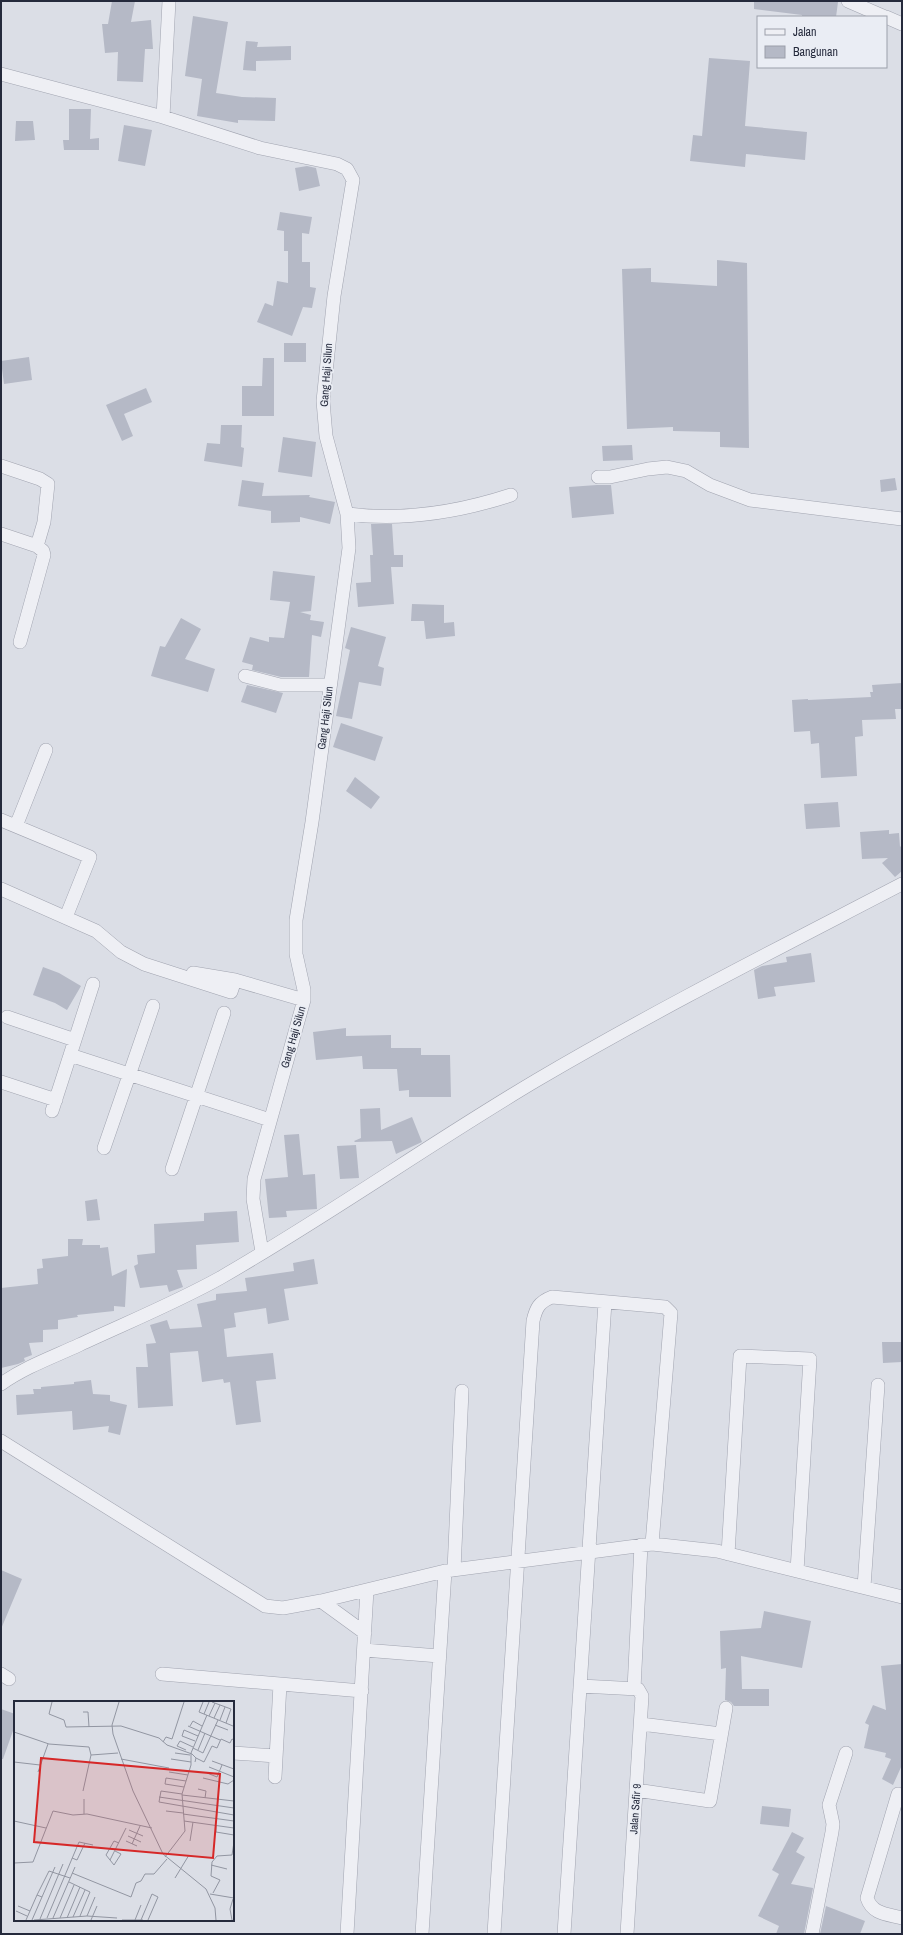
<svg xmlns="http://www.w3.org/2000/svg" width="903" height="1935" font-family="'Archivo Narrow',sans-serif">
<rect width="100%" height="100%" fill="#dbdee6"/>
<path fill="#b5b9c6" d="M 112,1 L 135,1 L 131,22 L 151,20 L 153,49 L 145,49 L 143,82 L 117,81 L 118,52 L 105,53 L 102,24 L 108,24 Z
M 754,1 L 827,1 L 838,2 L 836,17 L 802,17 L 802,15 L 754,9 Z
M 193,16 L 228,22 L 216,93 L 242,97 L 276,98 L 275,121 L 238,120 L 238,123 L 197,116 L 202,79 L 185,76 Z
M 246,41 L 258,42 L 257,47 L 291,46 L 291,60 L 256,61 L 256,71 L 243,70 Z
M 709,58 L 750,61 L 745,126 L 807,132 L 805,160 L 746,154 L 745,167 L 690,161 L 693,135 L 702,136 Z
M 69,109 L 91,109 L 90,139 L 99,138 L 99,150 L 64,150 L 63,140 L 69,140 Z
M 16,121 L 33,121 L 35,140 L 15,141 Z
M 124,125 L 152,130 L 145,166 L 118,161 Z
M 307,166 L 316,168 L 320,186 L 299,191 L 295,168 Z
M 280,212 L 312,217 L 309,234 L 302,233 L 302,262 L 310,262 L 310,287 L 316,288 L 312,308 L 303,307 L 292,336 L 257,322 L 265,303 L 273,306 L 277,281 L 288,283 L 288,251 L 284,251 L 284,231 L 277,230 Z
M 717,260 L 747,263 L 749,448 L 720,447 L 720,432 L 673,431 L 673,427 L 627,429 L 622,269 L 651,268 L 651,282 L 717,286 Z
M 284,343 L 306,343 L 306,362 L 284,362 Z
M 29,357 L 32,380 L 4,384 L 1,361 Z
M 263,358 L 274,358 L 274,416 L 242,416 L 242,386 L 262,386 Z
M 146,388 L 152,402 L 124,414 L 133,436 L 122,441 L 106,405 Z
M 221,425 L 242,425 L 241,447 L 244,448 L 242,467 L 204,461 L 207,443 L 220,444 Z
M 283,437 L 316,442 L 312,477 L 278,472 Z
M 632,445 L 633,460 L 603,461 L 602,446 Z
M 895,478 L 897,490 L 881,492 L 880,480 Z
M 242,480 L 264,483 L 262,496 L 310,495 L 309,497 L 335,502 L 330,524 L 300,517 L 300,522 L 271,523 L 271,511 L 238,506 Z
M 597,485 L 611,485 L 614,514 L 572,518 L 569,487 Z
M 371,524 L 392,524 L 394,555 L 403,555 L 403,567 L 391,567 L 394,604 L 358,607 L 356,583 L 371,582 L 370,555 L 373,555 Z
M 273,571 L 315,576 L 311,611 L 300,612 L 311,615 L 310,620 L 324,622 L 321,637 L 312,635 L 309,677 L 281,677 L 252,670 L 253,665 L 242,662 L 250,637 L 269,642 L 269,637 L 284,638 L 290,602 L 270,600 Z
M 412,604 L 444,605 L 444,623 L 454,622 L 455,636 L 426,639 L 424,621 L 411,621 Z
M 181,618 L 201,629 L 185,659 L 215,669 L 208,692 L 151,676 L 160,646 L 165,647 Z
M 351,627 L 386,637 L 378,666 L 384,668 L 381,686 L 359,682 L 352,719 L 336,716 L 350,650 L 345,648 Z
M 902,683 L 902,709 L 895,709 L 896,719 L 862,720 L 863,736 L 855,737 L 857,776 L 821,778 L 819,743 L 811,744 L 810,731 L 794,732 L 792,700 L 808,699 L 808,700 L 871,697 L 870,692 L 873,692 L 872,685 Z
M 247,685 L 283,693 L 276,713 L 241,702 Z
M 341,723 L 383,737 L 375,761 L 333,747 Z
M 355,777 L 380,797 L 371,809 L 346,791 Z
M 838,802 L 840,827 L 806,829 L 804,804 Z
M 889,830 L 889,834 L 899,833 L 900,847 L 902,845 L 902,871 L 895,877 L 882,863 L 888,858 L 862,859 L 860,832 Z
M 811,953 L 815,982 L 774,987 L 776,996 L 758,999 L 754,970 L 762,966 L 787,962 L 786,957 Z
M 43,967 L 59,973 L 81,986 L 67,1010 L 55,1003 L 33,995 Z
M 346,1028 L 346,1036 L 391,1035 L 391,1048 L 421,1048 L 421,1055 L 450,1055 L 451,1097 L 409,1097 L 409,1090 L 399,1091 L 397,1069 L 363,1069 L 362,1056 L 316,1060 L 313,1032 Z
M 380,1108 L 381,1130 L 412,1117 L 422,1142 L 396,1154 L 392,1141 L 355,1142 L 354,1141 L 361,1138 L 360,1109 Z
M 299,1134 L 303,1175 L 315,1174 L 317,1209 L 286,1211 L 287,1217 L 269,1218 L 265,1179 L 288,1177 L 284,1135 Z
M 356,1145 L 359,1178 L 340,1179 L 337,1146 Z
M 97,1199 L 100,1220 L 87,1221 L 85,1201 Z
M 237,1211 L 239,1242 L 196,1245 L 197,1269 L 177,1270 L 183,1287 L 169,1292 L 167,1285 L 140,1288 L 134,1266 L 138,1264 L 137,1255 L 155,1253 L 154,1224 L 204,1221 L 204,1213 Z
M 68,1239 L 83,1239 L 82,1245 L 100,1245 L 100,1248 L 108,1247 L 112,1276 L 127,1269 L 125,1307 L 114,1306 L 114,1311 L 77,1315 L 78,1317 L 58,1320 L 58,1329 L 43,1330 L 43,1342 L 29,1343 L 32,1355 L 24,1358 L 25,1361 L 18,1364 L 1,1368 L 1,1288 L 38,1284 L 37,1269 L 43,1268 L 42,1259 L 68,1256 Z
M 314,1259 L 318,1284 L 284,1289 L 289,1320 L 268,1324 L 266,1308 L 234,1313 L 236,1327 L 224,1329 L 227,1357 L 273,1353 L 276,1379 L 256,1381 L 261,1422 L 236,1425 L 230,1382 L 224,1383 L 223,1379 L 202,1382 L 198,1351 L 170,1353 L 173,1406 L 138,1408 L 136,1367 L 148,1367 L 146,1344 L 156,1343 L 150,1325 L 167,1320 L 170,1329 L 202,1327 L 197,1304 L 216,1300 L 216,1294 L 247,1291 L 245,1278 L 294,1271 L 293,1263 Z
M 882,1342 L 902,1342 L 902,1362 L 883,1363 Z
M 91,1380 L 93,1394 L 110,1395 L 110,1401 L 127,1405 L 120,1435 L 108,1432 L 109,1426 L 73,1430 L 72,1411 L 17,1415 L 16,1395 L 34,1394 L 33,1389 L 41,1389 L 41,1387 L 74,1384 L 74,1382 Z
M 1,1570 L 22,1579 L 1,1629 Z
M 764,1611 L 811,1621 L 802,1668 L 741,1656 L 742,1689 L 769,1689 L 769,1706 L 734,1706 L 731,1702 L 725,1700 L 726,1668 L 721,1669 L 720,1631 L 761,1628 Z
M 902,1664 L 902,1765 L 893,1785 L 882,1779 L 891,1759 L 885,1757 L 886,1753 L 864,1748 L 869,1725 L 865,1723 L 873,1705 L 886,1710 L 881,1666 Z
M 1,1709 L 15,1714 L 15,1725 L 3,1759 L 1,1759 Z
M 762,1806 L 791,1809 L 789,1827 L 760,1824 Z
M 792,1832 L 804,1838 L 796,1852 L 805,1857 L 791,1884 L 813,1888 L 804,1934 L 776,1934 L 779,1926 L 758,1916 L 779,1874 L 772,1870 Z
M 826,1906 L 865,1921 L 860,1934 L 820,1934 Z"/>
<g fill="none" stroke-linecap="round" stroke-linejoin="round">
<defs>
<path id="minor" d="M 848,1 L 885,17
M 886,17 L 902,24
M 1,74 L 163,117 L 260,148 L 337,164 L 347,169 L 353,180 L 334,296 L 323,401 L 326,436 L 347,514 L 349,548 L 312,822 L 296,920 L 296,954 L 304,990 L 304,1000 L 254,1179 L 253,1199 L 262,1252
M 163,117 L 169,1
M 1,466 L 40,479 L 48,484 L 44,522 L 37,546 L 43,551 L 44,555 L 20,642
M 598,477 L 610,477 L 648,469 L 667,467 L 686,471 L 710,485 L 750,500 L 902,519
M 347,514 C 402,521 459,512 511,495
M 1,534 L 37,546
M 245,676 L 280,685 L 329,685
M 1,820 L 90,857 L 66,917
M 16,826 L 46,750
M 1,889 L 96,931 L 121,952 L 144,964 L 231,992 L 235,980
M 193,973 L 235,980 L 304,1000
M 7,1017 L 75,1040
M 70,1055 L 270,1120
M 1,1082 L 56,1100
M 52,1111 L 93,984
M 104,1148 L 153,1006
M 172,1169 L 224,1013
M 1,1384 C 25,1367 53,1357 79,1345 C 126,1323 175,1303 220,1278 C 328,1216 429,1144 537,1080 C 656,1010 779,948 902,884
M 1,1441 L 265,1606 L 283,1608 L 321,1601 L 445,1571 L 652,1544 L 717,1551 L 902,1597
M 728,1554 L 740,1356 L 810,1359 L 797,1571
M 454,1570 L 462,1391
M 864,1587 L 878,1385
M 321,1601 L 365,1633
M 364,1650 L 439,1656
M 1,1674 L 9,1679
M 162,1674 L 362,1691
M 581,1686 L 638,1689 L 642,1696 L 627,1934
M 634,1689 L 641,1545
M 641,1724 L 721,1734
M 233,1753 L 276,1756
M 275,1777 L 280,1684
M 636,1790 L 710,1801 L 726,1708
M 898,1794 L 867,1898 C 872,1914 887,1914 902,1918
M 347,1934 L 367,1590
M 422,1934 L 445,1571
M 494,1934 L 533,1321 C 536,1308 539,1302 552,1297 L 665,1307 L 671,1313 L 652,1544
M 564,1934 L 605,1302
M 812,1934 L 832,1832 L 833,1824 L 829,1805 L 846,1753"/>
</defs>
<use href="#minor" stroke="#a1a4b0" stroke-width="14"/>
<use href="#minor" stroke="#eeeff4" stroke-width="13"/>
</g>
<g text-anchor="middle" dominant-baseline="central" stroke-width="3.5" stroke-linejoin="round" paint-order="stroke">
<g font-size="11" fill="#252a3c" stroke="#eaedf4">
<text transform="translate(326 375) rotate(-86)">Gang Haji Silun</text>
<text transform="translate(325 718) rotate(-83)">Gang Haji Silun</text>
<text transform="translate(293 1037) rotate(-74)">Gang Haji Silun</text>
<text transform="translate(635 1809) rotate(-86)">Jalan Safir 9</text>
</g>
</g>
<g transform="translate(14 1701)">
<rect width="220" height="220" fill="#dbdee6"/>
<path fill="none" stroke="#9296a2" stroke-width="1" d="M 38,1 L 35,13 L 50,19 L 52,26 L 107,25 L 145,37 L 153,44 L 178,53 L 182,57M 105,1 L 98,24 L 99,33 L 119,90 L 149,153 L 192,188 L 201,207 L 202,219M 189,1 L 185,11 L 219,25M 198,1 L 217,8 L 212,22M 69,11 L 74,11 L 75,26M 190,13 L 195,1M 195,15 L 201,2M 200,17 L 206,4M 206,19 L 211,6M 201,24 L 214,29M 174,25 L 206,39M 176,25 L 179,20 L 188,25M 0,31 L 35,43 L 75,46 L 77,54 L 69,90M 181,40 L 168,35 L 170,29 L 184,35M 149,41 L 152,36 L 158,38 L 170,1M 179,47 L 189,52 L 204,19M 172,49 L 163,45 L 166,40 L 179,46M 184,49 L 191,32M 161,52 L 176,54M 77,54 L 104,52M 107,58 L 155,67M 157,58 L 177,61M 198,60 L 220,68M 0,61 L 26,64M 181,61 L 182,57 L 190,61 L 198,45 L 203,47 L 207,38 L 216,42 L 218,38 L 220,39M 195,66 L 220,76M 24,71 L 34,43M 155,71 L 174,74M 193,72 L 203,76 L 208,64M 189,77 L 214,83 L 220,79M 170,86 L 151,83 L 152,77 L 172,80M 184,88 L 192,90 L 191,97M 168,93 L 147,90 L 145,101 L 220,114M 168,94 L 220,100M 145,96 L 220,107M 70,98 L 70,113M 152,110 L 169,112M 169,113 L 220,120M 0,120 L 32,127M 170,120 L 220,127M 202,125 L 202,131 L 220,134M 115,129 L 129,135M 114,135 L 127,141M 112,140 L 123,145M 176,140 L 179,121M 118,143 L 126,125M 101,150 L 107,153 L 100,164 L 92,154 L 100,140 L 105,142M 151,156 L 171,130 L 168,93 L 177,64 L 177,52 L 193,14M 58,157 L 63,159 L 71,142M 96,159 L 112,127M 0,162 L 19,161 L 39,110 L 59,114 L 73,113 L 138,127M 197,164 L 213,168M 58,172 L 117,196 L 122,182 L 127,180 L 131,173 L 140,173 L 153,158M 161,177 L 175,154M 55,181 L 76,191 L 66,215M 199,192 L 206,179 L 197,175 L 198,161 L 203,155 L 218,154 L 220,141M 196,193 L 220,197M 23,194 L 35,170 L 56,177M 4,205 L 16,210M 2,210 L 13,215M 73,215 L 81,196M 59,216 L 71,189M 33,217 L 65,141 L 79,144M 39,217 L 61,166M 46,217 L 60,184M 53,217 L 66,186M 26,218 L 49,163M 12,219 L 23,194 L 28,196M 18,219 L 41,166M 20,219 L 73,215 L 103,217M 77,219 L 83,205M 108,219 L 129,219M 121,219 L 127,204M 127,219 L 138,193 L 144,196 L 134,219M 218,219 L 216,208 L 219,198"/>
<path fill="#d62828" fill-opacity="0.15" stroke="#d62828" stroke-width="2" d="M 27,57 L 206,73 L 199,157 L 20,141 Z"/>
<rect width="220" height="220" fill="none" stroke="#252a3c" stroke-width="2"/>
</g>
<rect width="903" height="1935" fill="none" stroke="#252a3c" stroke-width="4"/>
<rect x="757" y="16" width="130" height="52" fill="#eaedf4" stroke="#9b9faa"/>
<rect x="765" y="29" width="20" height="6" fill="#eeeff4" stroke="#9b9faa"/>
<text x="793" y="36" font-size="12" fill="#252a3c">Jalan</text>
<rect x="765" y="46" width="20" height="12" fill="#b5b9c6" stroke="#9b9faa"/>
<text x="793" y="56" font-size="12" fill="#252a3c">Bangunan</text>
</svg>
